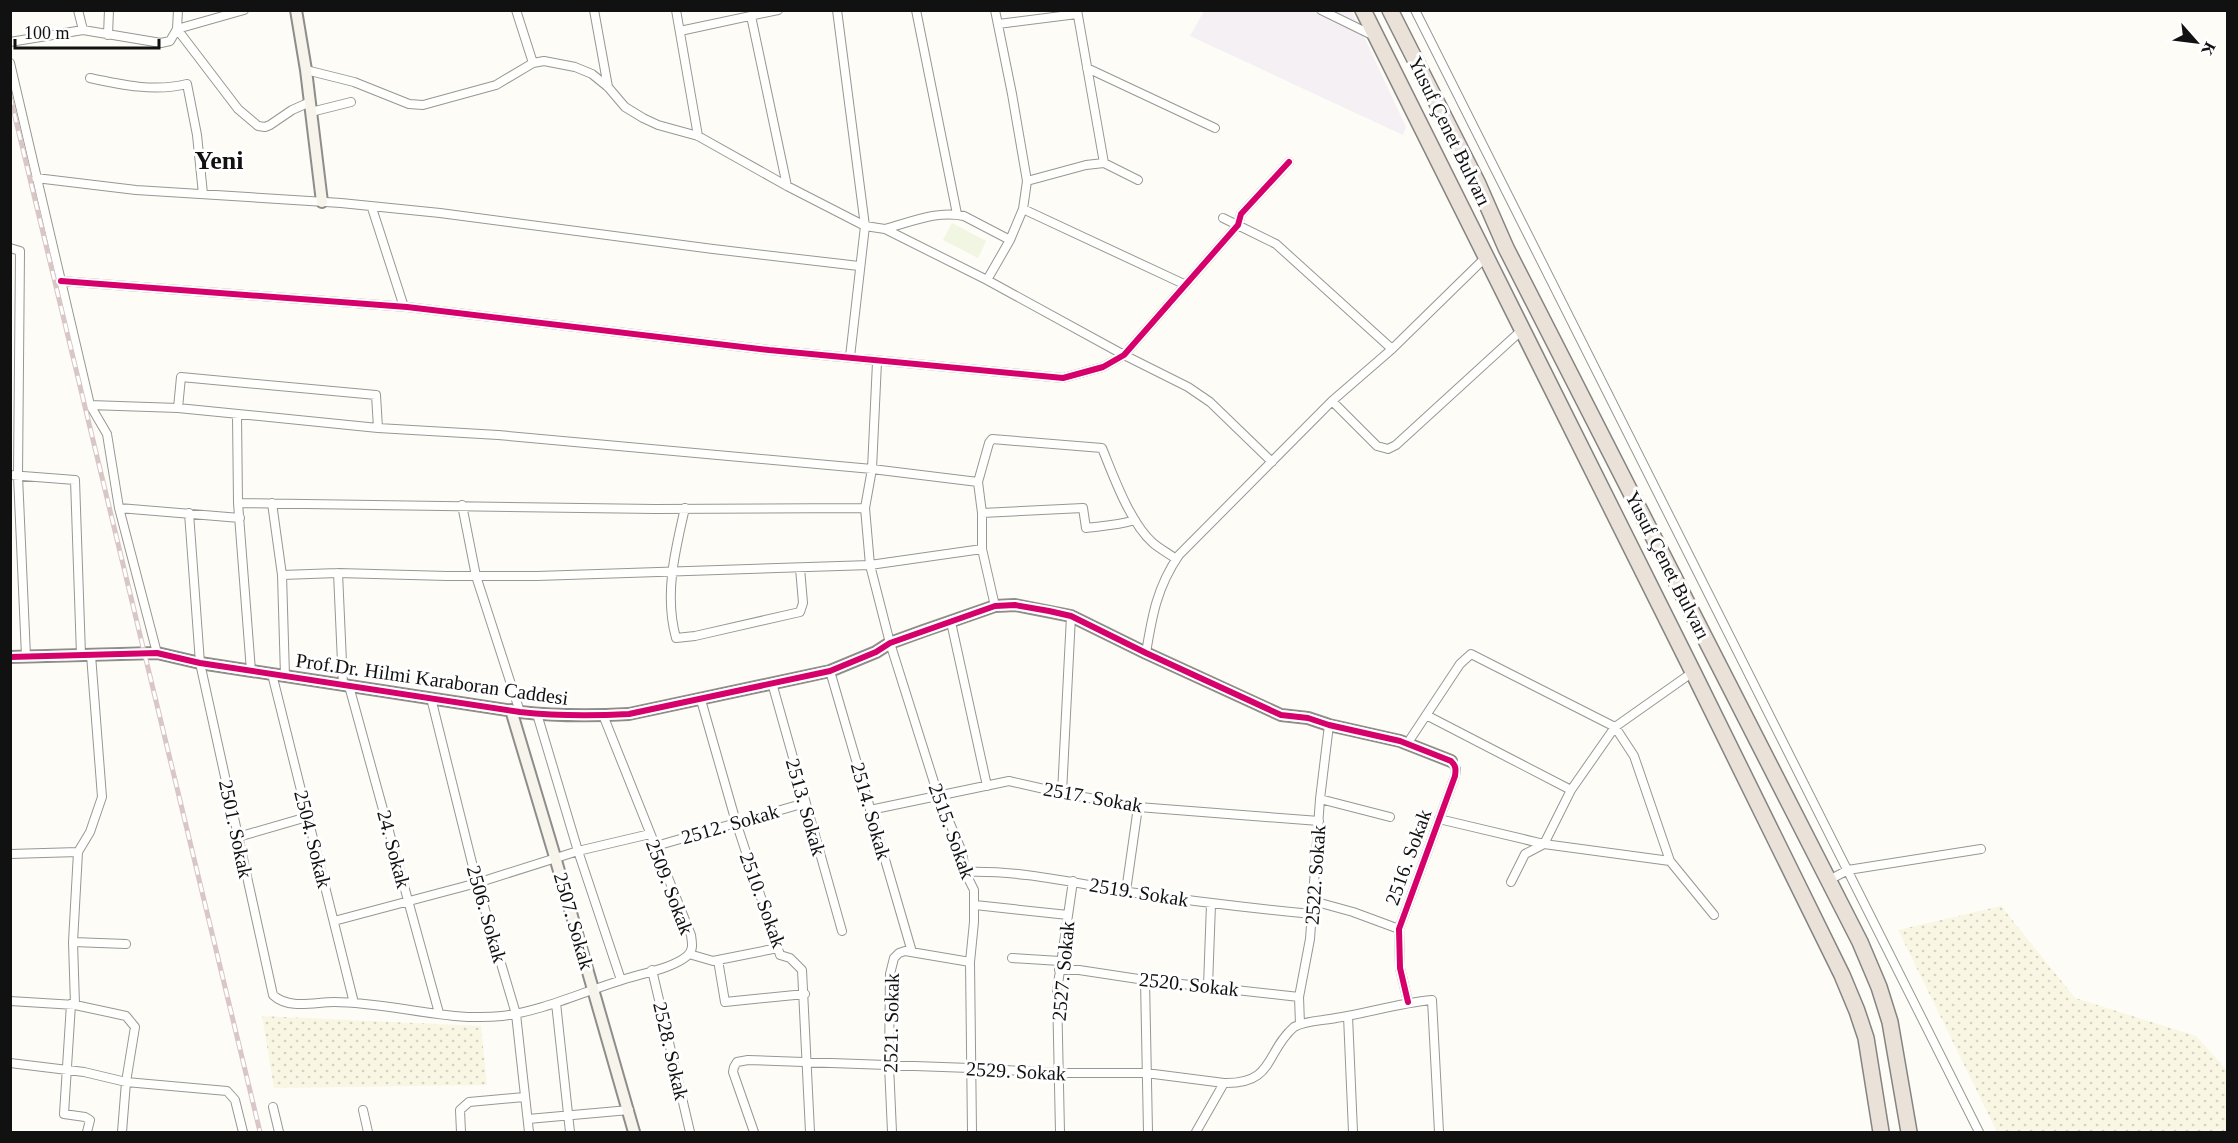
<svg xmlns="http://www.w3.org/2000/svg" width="2238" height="1143" font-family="'Times New Roman',serif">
<defs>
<pattern id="farmland-dots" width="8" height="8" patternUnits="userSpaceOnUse" patternTransform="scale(1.5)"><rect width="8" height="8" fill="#f9f7e4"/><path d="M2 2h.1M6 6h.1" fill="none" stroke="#d4d3c3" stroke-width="1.8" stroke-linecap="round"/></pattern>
</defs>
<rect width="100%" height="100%" fill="#fdfcf7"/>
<path fill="#f5f0f3" d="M 1204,11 L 1352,11 L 1406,127 L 1403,135 L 1190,36 Z"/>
<path fill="url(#farmland-dots)" d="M 2001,906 L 2075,998 L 2196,1036 L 2227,1070 L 2227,1132 L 1997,1132 L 1898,930 Z
M 262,1016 L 481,1026 L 487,1085 L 274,1088 Z"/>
<path fill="#f0f6e1" d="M 952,223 L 986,241 L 978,258 L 943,240 Z"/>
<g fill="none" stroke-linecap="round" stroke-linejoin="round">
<defs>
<path id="street" d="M 78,10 L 83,30
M 178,10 L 177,29 L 238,109 L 258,126 L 265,127 L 270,125 L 292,110 L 310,102
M 516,10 L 533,63
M 594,10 L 608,87
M 676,10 L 698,136
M 837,10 L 865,226 L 850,357
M 916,10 L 957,214
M 1077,10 L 1104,163
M 1321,10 L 1374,36
M 1415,10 L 1979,1132
M 751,16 L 787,186
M 998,24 L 1077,14
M 680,31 L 778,10
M 108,35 L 109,10
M 10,42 L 83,30 L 161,43 L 170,41 L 177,29 L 244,10
M 10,63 L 90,405 L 107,434 L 119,508 L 157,653
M 1087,68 L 1215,128
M 306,70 L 354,82 L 409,104 L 423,105 L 496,85 L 533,63 L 544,61 L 575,67 L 592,74 L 608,87 L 625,107 L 643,118 L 658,125 L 698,136 L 787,186 L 865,226 L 885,229 L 987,280 L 1124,355 L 1188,387 L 1210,402 L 1272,462
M 90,78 C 122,85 155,92 187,84 L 197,135 L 203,194
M 311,112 L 351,102
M 36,178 L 136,190 L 341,203 L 440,213 L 713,249 L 859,266
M 1027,181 L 1086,165 L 1104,163 L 1138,180
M 372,208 L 404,307
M 1023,209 L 1186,285
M 1223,218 L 1276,244 L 1392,349
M 885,229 C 911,222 937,210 964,216 L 1010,240
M 10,248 L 20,251 L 18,476 L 26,656
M 987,280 L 1010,240 L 1023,209 L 1027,181 L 1012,94 L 995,10
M 61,281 L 407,307 L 769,350 L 1063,378 L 1103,367 L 1124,355 L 1238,225 L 1241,214 L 1289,162
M 877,362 L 872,469 L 865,508 L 870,565 L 890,643 L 938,795 L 962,852 L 965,872 L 974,890 L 974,922 L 970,962 L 972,1132
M 1332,401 L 1377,446 L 1388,449 L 1396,445 L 1523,329
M 90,405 L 178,408 L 378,428 L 498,435 L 872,469 L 978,482
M 178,408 L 181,377 L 376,395 L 378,428
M 237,415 L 238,503 L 251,671
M 10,475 L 75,480 L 81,655
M 238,503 L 655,509 L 865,508
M 272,503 L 282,575 L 285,676
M 462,505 L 476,576 L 520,712
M 119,508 L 240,518
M 685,508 C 675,551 664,595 676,638 L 695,636 L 800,612 L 803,603 L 800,568
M 189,513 L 200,663 L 273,995 C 289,1010 315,1002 334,1002 C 390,1002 446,1022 502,1016 C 542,1011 580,993 619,981 C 638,974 672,969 687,956 C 694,950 692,943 691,935 L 603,715
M 982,513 L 1083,508 L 1086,528 C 1103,526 1119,525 1135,520
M 338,573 L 343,685
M 282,575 L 338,573 L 447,576 L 537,576 L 870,565 L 982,549
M 995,606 L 982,549 L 982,513 L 978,482 L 989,443 L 992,439 L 1102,448 C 1113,475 1130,523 1153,543 C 1160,549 1168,553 1176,559
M 951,622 L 987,786
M 1146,653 C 1152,616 1157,587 1179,555 L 1332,401 L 1392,349 L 1486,257
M 830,671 L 912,952
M 272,674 L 354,1003
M 772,683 L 842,931
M 349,686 L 439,1013
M 431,698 L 477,883 L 516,1014 L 529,1132
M 701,700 L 736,822 L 780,955 L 790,958 L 802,970 L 810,1132
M 537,714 L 578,851 L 621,980
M 1426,715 L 1571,790
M 1407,744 L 1460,664 L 1471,654 L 1615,727 L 1634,756 L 1670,861
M 1062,793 L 1071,616
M 1320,799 L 1390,817
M 870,810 L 1009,781 L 1062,793 L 1138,807 L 1319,821
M 1439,819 L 1544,844 L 1670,861 L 1714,915
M 238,837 L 307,817
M 656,846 L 805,803
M 10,854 L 78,852
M 965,872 C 1021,870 1074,883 1129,892 C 1190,901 1251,908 1312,914
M 1829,880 L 1848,870 L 1981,849
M 1511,882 L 1525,854 L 1544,844 L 1571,790 L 1615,727 L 1693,672
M 1126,891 L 1138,807
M 1313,901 L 1353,912 L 1399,929
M 975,905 L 1068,915
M 334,921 L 477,883 L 578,851 L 650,834
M 73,942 L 126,944
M 689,954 L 713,961 L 778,948
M 1012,958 L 1060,961
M 718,960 L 725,1002 L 805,994
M 652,970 L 690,1132
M 1059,970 L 1079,970 L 1145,980 L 1299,997
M 1145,980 L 1148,1132
M 1208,986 L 1211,904
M 10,1001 L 75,1005 L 126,1016 L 135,1027 L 126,1082 L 122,1132
M 1408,1002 L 1400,968 L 1399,929 L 1455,776 L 1456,769 L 1451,761
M 556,1003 L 570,1132
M 71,1004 L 64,1114 L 85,1117 L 90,1120 L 87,1132
M 75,1005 L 73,942 L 78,852 L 90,832 L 102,797 L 91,655
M 1348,1016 L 1353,1132
M 1300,1024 L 1299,997 L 1310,939 L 1320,799 L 1329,725
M 10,1063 L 84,1072 L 126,1082 L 227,1091 L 235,1100 L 243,1132
M 273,1107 L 279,1132
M 363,1110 L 368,1132
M 528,1119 L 629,1110
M 461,1132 L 460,1110 L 469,1102 L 524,1097
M 754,1132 L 733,1072 L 734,1067 L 737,1062 L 748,1060 L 970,1068 L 1057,1073 L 1146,1073 L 1224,1083
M 892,1132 L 889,1065 L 890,974 L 894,958 L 899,953 L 905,951 L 970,962
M 1060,1132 L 1057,991 L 1073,881
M 1196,1132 L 1224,1083 C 1275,1084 1265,1052 1294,1027 C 1307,1020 1322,1021 1336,1018 C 1368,1013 1399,1003 1432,1000 L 1439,1132"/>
<path id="secondary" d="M 296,10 L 306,70 L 322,202
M 10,657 L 157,653 L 200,663 L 520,712 C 556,716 593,716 629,714 L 830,671 L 876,652 L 890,643 L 923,631 L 995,606 L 1015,605 L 1071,616 L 1146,653 L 1281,715 L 1308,718 L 1329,725 L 1400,741 L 1451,761
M 511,710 L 555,857 L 634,1132"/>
<path id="highway" d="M 1363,10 L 1693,672 L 1842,975 L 1857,1011 L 1866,1038 L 1881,1132
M 1390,10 L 1478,184 L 1506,248 L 1860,942 L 1879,987 L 1890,1022 L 1909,1132"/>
</defs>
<use href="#street" stroke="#979795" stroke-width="10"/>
<use href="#secondary" stroke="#8e8d8b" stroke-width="14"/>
<use href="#highway" stroke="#858482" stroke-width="18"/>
<use href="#street" stroke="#fffffe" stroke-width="8"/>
<use href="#secondary" stroke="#f6f4eb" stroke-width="10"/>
<use href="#highway" stroke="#eae1d8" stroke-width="15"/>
<defs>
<path id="rail" d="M 10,96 L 260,1132"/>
</defs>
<use href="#rail" stroke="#d9c6c7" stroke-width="5"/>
<use href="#rail" stroke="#fff" stroke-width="3" stroke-dasharray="9" stroke-linecap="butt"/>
<defs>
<path id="cycleway" d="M 61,281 L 407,307 L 769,350 L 1063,378 L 1103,367 L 1124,355 L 1238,225 L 1241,214 L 1289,162
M 10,657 L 157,653 L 200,663 L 520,712 C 556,716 593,716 629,714 L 830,671 L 876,652 L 890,643 L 995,606 L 1015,605 L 1049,611 L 1071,616 L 1146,653 L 1281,715 L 1308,718 L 1329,725 L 1400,741 L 1451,761 C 1456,766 1456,769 1455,776 L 1399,929 L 1400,968 L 1408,1002"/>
</defs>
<use href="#cycleway" stroke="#fff" stroke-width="10"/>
<use href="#cycleway" stroke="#d6006c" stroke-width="6"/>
</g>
<g text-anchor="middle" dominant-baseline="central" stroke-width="6" stroke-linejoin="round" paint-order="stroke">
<g font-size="20" fill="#111" stroke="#fff">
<text transform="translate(1450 131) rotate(64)">Yusuf Çenet Bulvarı</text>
<text transform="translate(1668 565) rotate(63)">Yusuf Çenet Bulvarı</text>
<text transform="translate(432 679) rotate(8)">Prof.Dr. Hilmi Karaboran Caddesi</text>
<text transform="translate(1093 797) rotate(10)">2517. Sokak</text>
<text transform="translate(806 807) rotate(74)">2513. Sokak</text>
<text transform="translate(871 811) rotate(74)">2514. Sokak</text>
<text transform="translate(730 824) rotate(-16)">2512. Sokak</text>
<text transform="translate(236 829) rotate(78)">2501. Sokak</text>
<text transform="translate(952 831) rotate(70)">2515. Sokak</text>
<text transform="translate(313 839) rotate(76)">2504. Sokak</text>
<text transform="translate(394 849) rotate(75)">24. Sokak</text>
<text transform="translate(1408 857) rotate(-70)">2516. Sokak</text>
<text transform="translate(1315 875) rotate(-86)">2522. Sokak</text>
<text transform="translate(670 887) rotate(69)">2509. Sokak</text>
<text transform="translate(1139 892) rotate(9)">2519. Sokak</text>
<text transform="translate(763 900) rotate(70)">2510. Sokak</text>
<text transform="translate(487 914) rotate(74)">2506. Sokak</text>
<text transform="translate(574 921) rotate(74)">2507. Sokak</text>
<text transform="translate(1063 971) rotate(-85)">2527. Sokak</text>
<text transform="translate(1189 984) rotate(6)">2520. Sokak</text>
<text transform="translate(891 1023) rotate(-89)">2521. Sokak</text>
<text transform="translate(671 1051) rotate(77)">2528. Sokak</text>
<text transform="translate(1016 1071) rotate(3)">2529. Sokak</text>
</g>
<g font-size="26" font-weight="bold" fill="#111" stroke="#fff">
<text x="219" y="160">Yeni</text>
</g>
</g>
<rect width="2238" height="1143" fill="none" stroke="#111111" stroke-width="24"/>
<g transform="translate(2196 42) rotate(118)" stroke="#ffffff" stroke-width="4.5" paint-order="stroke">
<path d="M0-4.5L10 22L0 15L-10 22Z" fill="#111111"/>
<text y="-9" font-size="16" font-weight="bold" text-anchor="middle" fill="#111111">K</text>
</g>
<path d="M15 39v9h144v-9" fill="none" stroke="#111111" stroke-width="3"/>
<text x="24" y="39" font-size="18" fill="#111111" stroke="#ffffff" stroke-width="4.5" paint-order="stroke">100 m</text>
</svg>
